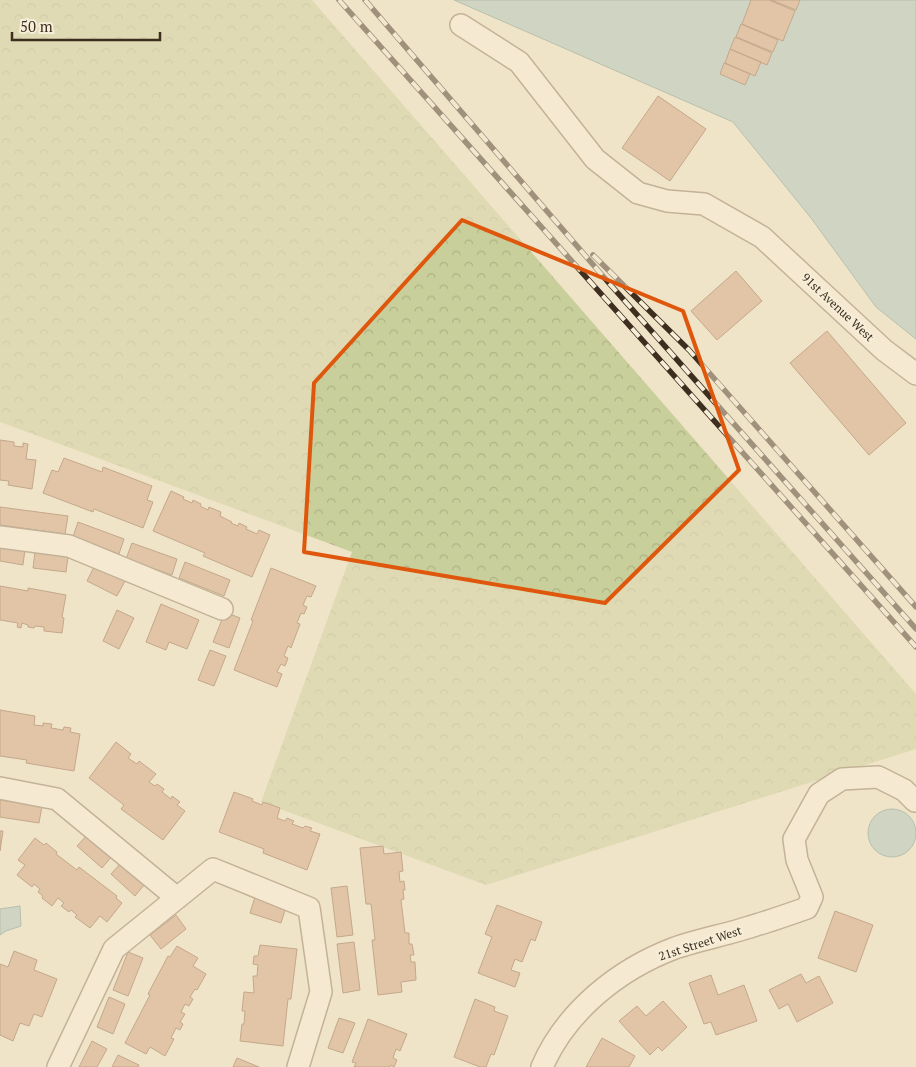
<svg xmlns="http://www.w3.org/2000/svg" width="916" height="1067" font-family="'PT Serif',serif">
<defs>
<pattern id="forest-crowns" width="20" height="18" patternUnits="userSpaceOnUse" patternTransform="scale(1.25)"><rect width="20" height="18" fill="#c9cf9b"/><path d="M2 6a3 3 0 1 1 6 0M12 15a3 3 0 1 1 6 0" fill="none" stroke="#aeb285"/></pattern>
</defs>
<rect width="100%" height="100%" fill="#f0e4c8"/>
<path fill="url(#forest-crowns)" d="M 0,0 L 312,0 L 916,694 L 916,749 L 486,885 L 261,802 L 352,552 L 0,422 Z"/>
<path fill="#a9c4bc" stroke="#6f938a" d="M 454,0 L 916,0 L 916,339 L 876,307 L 811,218 L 733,122 Z
M868 833a24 24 0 1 1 48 0a24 24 0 1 1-48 0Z
M 20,906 L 21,926 L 6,931 L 0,935 L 0,909 Z"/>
<path fill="#cf9f7d" stroke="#8d5f41" d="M 751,0 L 769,0 L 795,11 L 783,41 L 742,24 Z
M 771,0 L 800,0 L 796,10 Z
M 741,24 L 778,40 L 773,52 L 736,37 Z
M 735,37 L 772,53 L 767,65 L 730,49 Z
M 730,49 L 761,62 L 755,76 L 725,63 Z
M 724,63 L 750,74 L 745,85 L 720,74 Z
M 658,96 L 706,129 L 670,181 L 622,148 Z
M 736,271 L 762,301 L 717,340 L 691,311 Z
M 827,331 L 906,423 L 869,455 L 790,363 Z
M 0,440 L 14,442 L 14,446 L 23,447 L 23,443 L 28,444 L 26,459 L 36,460 L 32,489 L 8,485 L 9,481 L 0,480 Z
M 64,458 L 102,472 L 103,467 L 152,486 L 147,500 L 153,502 L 143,528 L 94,509 L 93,512 L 43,493 L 52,470 L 58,472 Z
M 171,491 L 184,497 L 183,499 L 192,503 L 193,500 L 201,504 L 200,506 L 208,510 L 209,507 L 221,512 L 220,516 L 232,522 L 231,523 L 238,526 L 239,523 L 247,527 L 246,529 L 257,534 L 259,530 L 270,535 L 252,577 L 203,556 L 205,553 L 153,531 Z
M 0,507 L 68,516 L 65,534 L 0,525 Z
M 78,522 L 124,539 L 119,554 L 73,537 Z
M 132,543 L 177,559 L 172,575 L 126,559 Z
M 0,545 L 25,549 L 23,565 L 0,561 Z
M 35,552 L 68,557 L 66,572 L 33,568 Z
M 185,562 L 230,580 L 224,596 L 179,578 Z
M 95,565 L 125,581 L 117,596 L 87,581 Z
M 271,568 L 316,586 L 311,597 L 307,596 L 303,605 L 307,607 L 304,614 L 301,613 L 297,623 L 300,624 L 291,648 L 288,646 L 284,656 L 288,658 L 285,666 L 281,664 L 277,672 L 282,674 L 277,687 L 234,670 L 253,621 L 251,620 Z
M 0,586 L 28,591 L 28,588 L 66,595 L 62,617 L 64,618 L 62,633 L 44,631 L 44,627 L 35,626 L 34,628 L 28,627 L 28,625 L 22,623 L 21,628 L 17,627 L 18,623 L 0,620 Z
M 161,604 L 199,620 L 187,649 L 169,642 L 166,650 L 146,642 Z
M 117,610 L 134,618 L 119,649 L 103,641 Z
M 225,612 L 240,618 L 229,648 L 213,642 Z
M 210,650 L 226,656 L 214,686 L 198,680 Z
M 0,710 L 35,716 L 34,725 L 43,726 L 43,723 L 52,724 L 51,728 L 63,730 L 64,727 L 71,728 L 70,732 L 80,734 L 74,771 L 26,763 L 27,760 L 0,756 Z
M 116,742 L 131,754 L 128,758 L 137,764 L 139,761 L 156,774 L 149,782 L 155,786 L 157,784 L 164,789 L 162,792 L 171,799 L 172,796 L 180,802 L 177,805 L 185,811 L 163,840 L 121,809 L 124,805 L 89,778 Z
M 234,792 L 253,799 L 252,801 L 262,805 L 263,802 L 280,808 L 277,818 L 285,821 L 287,818 L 294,821 L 292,824 L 303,828 L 305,826 L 312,828 L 310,831 L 320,834 L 307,870 L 263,853 L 264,849 L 219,832 Z
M 0,800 L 42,806 L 39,823 L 0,817 Z
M 0,831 L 3,831 L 0,851 Z
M 88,834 L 112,856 L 102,868 L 77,846 Z
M 35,838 L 44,845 L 46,843 L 57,852 L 56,854 L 77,870 L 79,867 L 117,896 L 116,898 L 122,903 L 107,922 L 100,916 L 90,928 L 75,917 L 77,915 L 71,910 L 69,912 L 61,906 L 64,903 L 58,898 L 52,906 L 42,898 L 43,896 L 38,892 L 40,889 L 34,884 L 32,887 L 17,875 L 25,865 L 18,860 Z
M 383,846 L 384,854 L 401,852 L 403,871 L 399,872 L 400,882 L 404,881 L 405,890 L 403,890 L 404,899 L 401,900 L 405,933 L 409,933 L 409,944 L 412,944 L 414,955 L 410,955 L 411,962 L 415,962 L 416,980 L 401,982 L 402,992 L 378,995 L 372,940 L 375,940 L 371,904 L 366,904 L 360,848 Z
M 121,863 L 145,884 L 135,896 L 111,874 Z
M 347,886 L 353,935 L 337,937 L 331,888 Z
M 255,897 L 286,907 L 281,923 L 250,913 Z
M 497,905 L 542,922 L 535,941 L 531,939 L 522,962 L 515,959 L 511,970 L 520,973 L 515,987 L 478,973 L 492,937 L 485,934 Z
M 835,911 L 873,925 L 856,972 L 818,958 Z
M 176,915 L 186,929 L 161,949 L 150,935 Z
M 354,942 L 360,990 L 343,993 L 337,944 Z
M 260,945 L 297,949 L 291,999 L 288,999 L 283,1046 L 240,1041 L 242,1024 L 244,1024 L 245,1011 L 242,1011 L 244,992 L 254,993 L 253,976 L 257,976 L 258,965 L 253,964 L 254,956 L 258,956 Z
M 177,946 L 198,958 L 193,966 L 206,974 L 197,990 L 195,989 L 190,997 L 193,999 L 189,1006 L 185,1004 L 181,1012 L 185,1014 L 180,1022 L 183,1024 L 180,1030 L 176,1028 L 171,1038 L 174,1039 L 165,1056 L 150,1047 L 146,1054 L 125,1043 L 150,995 L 148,994 L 168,956 L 170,957 Z
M 14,951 L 37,960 L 34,970 L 57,979 L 42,1017 L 34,1014 L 29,1026 L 20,1023 L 13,1041 L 0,1035 L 0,964 L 8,967 Z
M 128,952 L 143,958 L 128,996 L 113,990 Z
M 801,974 L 806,983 L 819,976 L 833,1003 L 797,1022 L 788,1004 L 779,1009 L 769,990 Z
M 711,975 L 718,995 L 744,985 L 757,1021 L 716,1035 L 711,1022 L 704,1024 L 689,983 Z
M 109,997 L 125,1004 L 113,1034 L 97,1027 Z
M 475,999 L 495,1007 L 494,1011 L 508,1016 L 494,1055 L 491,1054 L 486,1067 L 480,1067 L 454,1057 Z
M 663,1001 L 687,1027 L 662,1051 L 658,1047 L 650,1055 L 619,1021 L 637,1006 L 646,1016 Z
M 339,1018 L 355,1023 L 343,1053 L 328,1048 Z
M 368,1019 L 407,1034 L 400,1051 L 396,1049 L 393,1058 L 397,1060 L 394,1067 L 391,1065 L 390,1067 L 354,1067 L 356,1063 L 352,1062 Z
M 602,1038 L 635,1056 L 629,1067 L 586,1067 Z
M 92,1041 L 107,1049 L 97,1067 L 79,1067 Z
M 118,1055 L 139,1065 L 138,1067 L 112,1067 Z
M 237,1058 L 259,1067 L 233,1067 Z"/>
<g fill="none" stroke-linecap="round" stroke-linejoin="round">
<defs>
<path id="minor" d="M 461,25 L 519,62 L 595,159 L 638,193 L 667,201 L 704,204 L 762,237 L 884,350 L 916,374
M 0,537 L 69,546 L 222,609
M 0,788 L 57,799 L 177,898
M 58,1067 L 114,949 L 213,869 L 309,908 L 321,992 L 298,1067
M 542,1067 C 566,1011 619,969 675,948 C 701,939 730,934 756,925 C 773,920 790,914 807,908 L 812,897 L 797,860 L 794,839 L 819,794 L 842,779 L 878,777 L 904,790 L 915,801"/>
</defs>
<use href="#minor" stroke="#8d765c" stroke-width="24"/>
<use href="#minor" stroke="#faf1dc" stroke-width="21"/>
<defs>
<path id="rail" d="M 339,0 L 916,647
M 365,0 L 608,282 L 916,629
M 593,255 L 689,350 L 916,607"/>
</defs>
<use href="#rail" stroke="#3d2e20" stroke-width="5.5"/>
<use href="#rail" stroke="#f7eed8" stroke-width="4" stroke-dasharray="11" stroke-linecap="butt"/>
</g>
<path d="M0 0H916V1067H0ZM 462,220 L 683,311 L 739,470 L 605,603 L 304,552 L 314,383 Z" fill="#f0e4c8" fill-opacity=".55" fill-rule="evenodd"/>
<path fill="none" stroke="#df570d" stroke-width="4" stroke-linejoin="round" d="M 462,220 L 683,311 L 739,470 L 605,603 L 304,552 L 314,383 Z"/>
<g text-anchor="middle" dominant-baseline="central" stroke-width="4" stroke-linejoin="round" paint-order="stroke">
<g font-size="12" fill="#3d2e20" stroke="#f7eed8">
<text transform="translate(838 307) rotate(43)">91st Avenue West</text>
<text transform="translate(700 943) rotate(-18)">21st Street West</text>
</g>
</g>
<path d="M12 32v8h148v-8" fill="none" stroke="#3d2e20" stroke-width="2.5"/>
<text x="20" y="32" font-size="15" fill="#3d2e20" stroke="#f7eed8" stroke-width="4" paint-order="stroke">50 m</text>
</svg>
